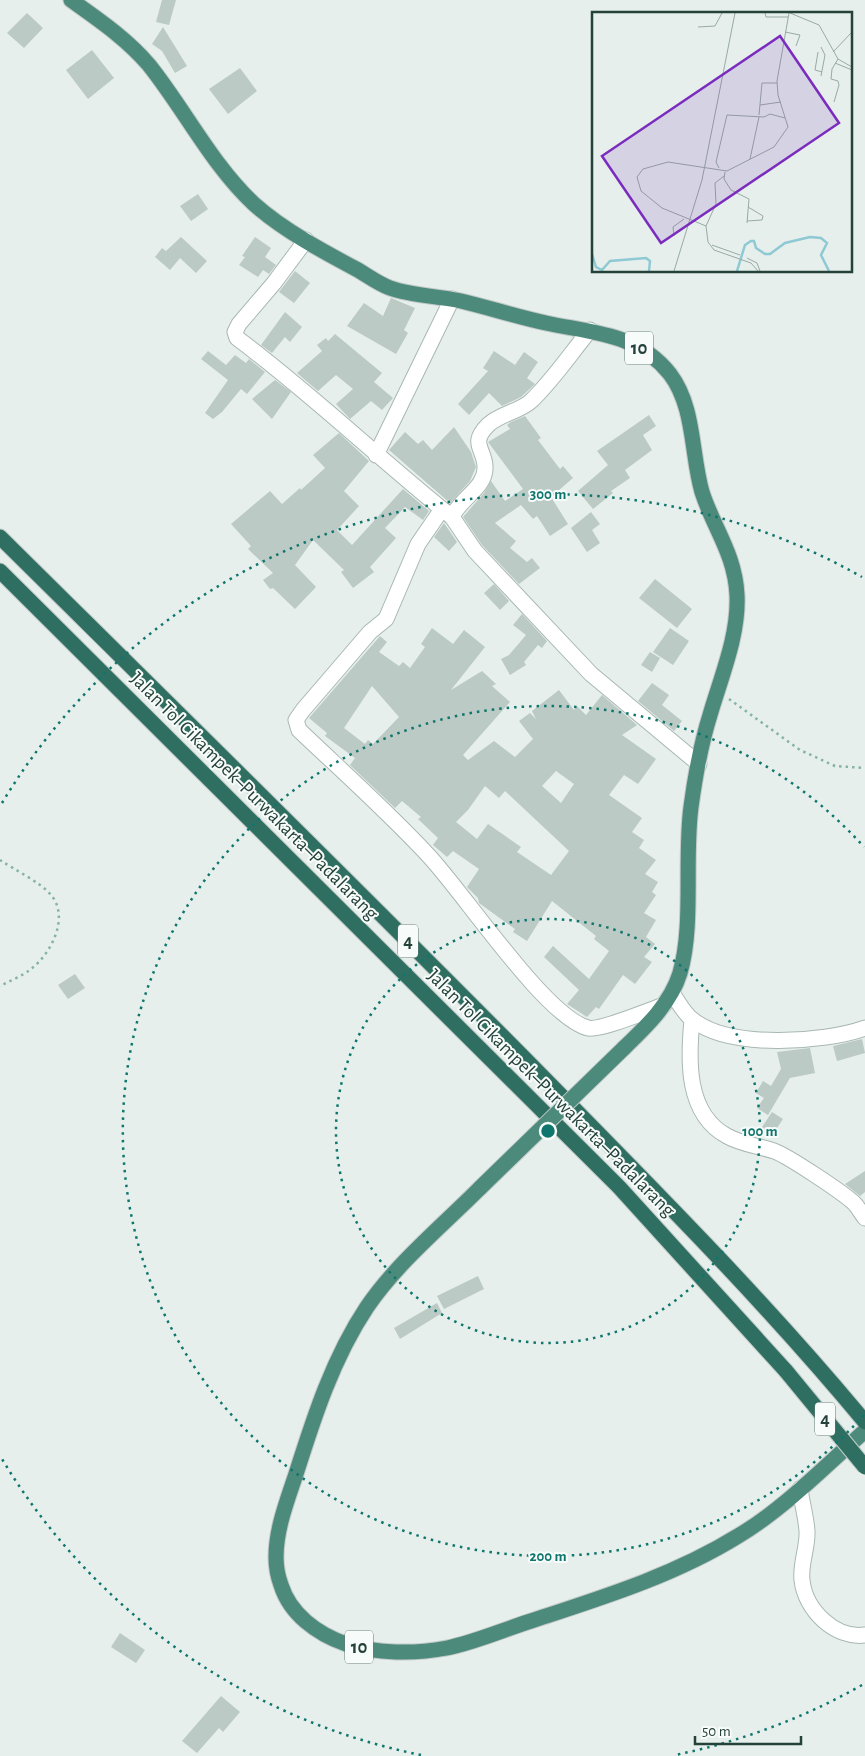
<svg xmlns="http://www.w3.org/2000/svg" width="865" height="1756" font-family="'Alegreya Sans',sans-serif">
<rect width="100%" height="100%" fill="#e6efeb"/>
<path fill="#bbcac4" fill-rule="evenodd" d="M 162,0 L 176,0 L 169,25 L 156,22 Z
M 27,13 L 43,28 L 24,48 L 7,33 Z
M 163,27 L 187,66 L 175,73 L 162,51 L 152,44 Z
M 92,50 L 114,78 L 88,99 L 66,70 Z
M 240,68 L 257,91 L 228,114 L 209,89 Z
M 198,194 L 208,209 L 191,221 L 180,206 Z
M 181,237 L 207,261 L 196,273 L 180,258 L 170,270 L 155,257 L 162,248 L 166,251 Z
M 255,237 L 271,248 L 265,257 L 276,265 L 269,274 L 263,270 L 258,277 L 239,265 L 245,257 L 242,256 Z
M 295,271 L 310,283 L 294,303 L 279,292 Z
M 391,298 L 415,308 L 404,330 L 408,333 L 396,354 L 347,326 L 364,303 L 383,316 Z
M 285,312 L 302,327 L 290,342 L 285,337 L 272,353 L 261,345 Z
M 335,334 L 382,373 L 374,382 L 393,398 L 382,410 L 371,401 L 350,419 L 336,404 L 353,389 L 336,375 L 318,391 L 297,373 L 322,351 L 317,345 L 326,338 L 328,341 Z
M 208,351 L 226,365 L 235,355 L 246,363 L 249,359 L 265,372 L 247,394 L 241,389 L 222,412 L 213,419 L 205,413 L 228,380 L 201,359 Z
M 494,351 L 515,365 L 524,352 L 538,362 L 527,378 L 535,384 L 521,397 L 502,406 L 489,393 L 469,415 L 458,404 L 488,371 L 483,368 Z
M 275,380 L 291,392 L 272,419 L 252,399 Z
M 649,415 L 656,426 L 643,435 L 652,450 L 625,470 L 630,478 L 611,491 L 613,493 L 593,509 L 578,491 L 608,465 L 597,451 Z
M 525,416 L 541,438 L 538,440 L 560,469 L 563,466 L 573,478 L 551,497 L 568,524 L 550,536 L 537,516 L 533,519 L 521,505 L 495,523 L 516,541 L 510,548 L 527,562 L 532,558 L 540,568 L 519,584 L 482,545 L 463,517 L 484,493 L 491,481 L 505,501 L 523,489 L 488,442 L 510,429 L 507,425 L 511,422 Z
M 454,427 L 471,452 L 476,467 L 470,481 L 450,503 L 389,450 L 405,432 L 418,444 L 423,440 L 432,450 Z
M 339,433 L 369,461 L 344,491 L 359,506 L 337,530 L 352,545 L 403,489 L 429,511 L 423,520 L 405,507 L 385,528 L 396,538 L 370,567 L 374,572 L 353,588 L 341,572 L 344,570 L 313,540 L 295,565 L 316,587 L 295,609 L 273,588 L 270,589 L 263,580 L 273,573 L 248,549 L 251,546 L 231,524 L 270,491 L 282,504 L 300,488 L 301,490 L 325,468 L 313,455 Z
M 591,512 L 600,524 L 592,530 L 600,543 L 587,552 L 571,528 Z
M 444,523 L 457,542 L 449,551 L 434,537 Z
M 655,579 L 692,609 L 677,628 L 639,598 Z
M 494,584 L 509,601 L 500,610 L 484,593 Z
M 522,614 L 547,641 L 542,648 L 538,645 L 524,662 L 526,665 L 510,675 L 501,659 L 509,655 L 526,635 L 513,625 Z
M 432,628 L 453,644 L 464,630 L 485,647 L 451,690 L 482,671 L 496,684 L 492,686 L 510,702 L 463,755 L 468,760 L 494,741 L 515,757 L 533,739 L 519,721 L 530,713 L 536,719 L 532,711 L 559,690 L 574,710 L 577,706 L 586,715 L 602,695 L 637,725 L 622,735 L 656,759 L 638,784 L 624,775 L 609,795 L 642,818 L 632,832 L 644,840 L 639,848 L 656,860 L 645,874 L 658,882 L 652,892 L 656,895 L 644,913 L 656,920 L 646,937 L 655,944 L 644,957 L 652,962 L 635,984 L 623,975 L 599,1009 L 596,1007 L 587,1017 L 567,1004 L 579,990 L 544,957 L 553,946 L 589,979 L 609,951 L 594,939 L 596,936 L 552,901 L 527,941 L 513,932 L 515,929 L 479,903 L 478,898 L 467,887 L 479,869 L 453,851 L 447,857 L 433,845 L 438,838 L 418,819 L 421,817 L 402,801 L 395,808 L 350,765 L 355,758 L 325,736 L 327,733 L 309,718 L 380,636 L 387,642 L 379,652 L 399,666 L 403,662 L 410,668 L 425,647 L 421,644 ZM 372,686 L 399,717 L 373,744 L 368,740 L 365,744 L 344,728 ZM 556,771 L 574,784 L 561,803 L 542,786 ZM 485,786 L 499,798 L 505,791 L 569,851 L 551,875 L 517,852 L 521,847 L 488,824 L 477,839 L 456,822 L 468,810 Z
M 670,628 L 689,641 L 673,665 L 653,652 Z
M 650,652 L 660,658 L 652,672 L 641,665 Z
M 652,683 L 669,695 L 662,705 L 682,721 L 674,731 L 638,701 Z
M 75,974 L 85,988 L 68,999 L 58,985 Z
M 862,1039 L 865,1053 L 837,1061 L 833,1046 Z
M 810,1048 L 815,1073 L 790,1078 L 768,1115 L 757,1108 L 764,1098 L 756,1093 L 763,1081 L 771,1086 L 781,1069 L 777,1052 Z
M 772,1112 L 783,1119 L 771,1137 L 760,1130 Z
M 865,1171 L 865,1192 L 860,1196 L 845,1184 Z
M 478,1276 L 484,1289 L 444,1309 L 437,1296 Z
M 437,1303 L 442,1313 L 400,1339 L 394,1328 Z
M 120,1633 L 145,1650 L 136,1663 L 111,1647 Z
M 221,1696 L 240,1712 L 223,1732 L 219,1728 L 197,1753 L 182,1741 Z"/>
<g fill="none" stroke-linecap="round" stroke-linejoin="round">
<defs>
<path id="minor" d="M 306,240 L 274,283 L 239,324 L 235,332 L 237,338 C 308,391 373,453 442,509
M 590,330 C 571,353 553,380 531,401 C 521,411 499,414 488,425 C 469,444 485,449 485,467 C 486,488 460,498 452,517 L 442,509 L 418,544 L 386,619 L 370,632 L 303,710 L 296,720 L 299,730 C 342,771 387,811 427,854 C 462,890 545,1017 588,1028 C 600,1031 649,1010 664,1005
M 376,455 L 452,299
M 452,517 L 475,551 L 591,674 L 699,764
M 672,993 C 678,1001 684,1014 693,1020 C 729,1049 823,1043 865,1028
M 692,1020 C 688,1060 686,1114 727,1136 C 741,1144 759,1146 774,1151 C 788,1156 842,1192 854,1203 C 858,1207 861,1213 865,1218
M 800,1489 C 802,1503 806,1517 807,1531 C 808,1547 800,1564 802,1580 C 805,1610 835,1639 865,1635"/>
<path id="trunk" d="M 71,0 C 99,20 127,39 149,65 C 185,110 212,165 254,204 C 283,230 324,252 358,270 C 368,276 379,284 390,288 C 412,296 439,296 461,301 C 490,308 518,317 546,323 C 592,333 638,333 670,374 C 695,407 691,454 702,492 C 714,529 735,554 737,595 C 739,635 721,677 710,715 C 701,744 695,777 691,807 C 684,859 694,925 680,973 C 671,1003 646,1027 624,1048
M 480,1188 C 442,1226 397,1263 367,1307 C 333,1358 314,1417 296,1474 C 287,1501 276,1529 276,1557 C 276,1565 278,1577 281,1585 C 290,1614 317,1634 346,1644 C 377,1654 415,1654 447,1648 C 476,1642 505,1629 534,1620 C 604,1597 675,1575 738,1536 C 785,1508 824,1467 865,1431"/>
<path id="motorway" d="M 0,537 C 180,715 360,892 538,1072 C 650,1186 763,1299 865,1422
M 0,571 L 619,1187 L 786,1371"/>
</defs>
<use href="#minor" stroke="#a8b8b2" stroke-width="17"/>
<use href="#trunk" stroke="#c2cac8" stroke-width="17"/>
<use href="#motorway" stroke="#c2cac8" stroke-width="17"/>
<path stroke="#86b3a5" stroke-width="2.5" stroke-dasharray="2.5 4" stroke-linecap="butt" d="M 729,699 L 800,750 L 835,766 L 865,768
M 0,860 C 15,870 40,882 51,895 C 70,917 51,954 31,969 C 22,976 10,981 0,986"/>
<use href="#minor" stroke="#fff" stroke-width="15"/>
<use href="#trunk" stroke="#4c8a7c" stroke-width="15"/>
<use href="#motorway" stroke="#2f6f62" stroke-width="15"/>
<defs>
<path id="trunk-bridge" d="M 480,1188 L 624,1048"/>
<path id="motorway-bridge" d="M 786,1371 L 865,1467"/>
</defs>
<use href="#trunk-bridge" stroke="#c2cac8" stroke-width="17" stroke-linecap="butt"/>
<use href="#motorway-bridge" stroke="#c2cac8" stroke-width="17" stroke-linecap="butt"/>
<use href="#trunk-bridge" stroke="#4c8a7c" stroke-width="15"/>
<use href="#motorway-bridge" stroke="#2f6f62" stroke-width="15"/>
</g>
<g fill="none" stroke="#0f766e" stroke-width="2.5" stroke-dasharray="2.5 5">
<circle cx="548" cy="1131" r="212"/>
<path d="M864 1415A425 425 0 1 1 864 847"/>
<path d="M862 1685A637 637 0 0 1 675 1755M421 1755A637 637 0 0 1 2 1459M2 803A637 637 0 0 1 862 577"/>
</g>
<g text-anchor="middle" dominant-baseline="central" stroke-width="4" stroke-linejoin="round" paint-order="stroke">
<g fill="#f7fbf9" stroke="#637a73" stroke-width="1">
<rect x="625" y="331.5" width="28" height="33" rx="4"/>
<rect x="398" y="924.5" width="20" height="33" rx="4"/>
<rect x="815" y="1402.5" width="20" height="33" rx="4"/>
<rect x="345" y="1630.5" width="28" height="33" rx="4"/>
</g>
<g font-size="19" font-weight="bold" fill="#24423a">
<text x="639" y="348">10</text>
<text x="408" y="941">4</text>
<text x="825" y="1419">4</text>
<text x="359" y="1647">10</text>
</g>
<g font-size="20" fill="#24423a" stroke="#f7fbf9">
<text transform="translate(254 796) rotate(45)">Jalan Tol Cikampek–Purwakarta–Padalarang</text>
<text transform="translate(551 1093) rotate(45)">Jalan Tol Cikampek–Purwakarta–Padalarang</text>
</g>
</g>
<g transform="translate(592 12)">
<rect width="260" height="260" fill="#e6efeb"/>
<path fill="none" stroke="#8ec9d4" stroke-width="2.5" d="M 0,242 L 4,255 L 10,258 L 18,249 L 54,246 L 58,249 L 57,259M 145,259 L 153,233 L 159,229 L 162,229 L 164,236 L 173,242 L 178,242 L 193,231 L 218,225 L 229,226 L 235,231 L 229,243 L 237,259"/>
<path fill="none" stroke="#98aaa4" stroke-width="1" d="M 173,1 L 174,5 L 196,5M 198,1 L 227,13 L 246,47 L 260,55M 106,15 L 123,14 L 130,1M 193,20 L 208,23 L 204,34M 229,35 L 233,43 L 229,64M 226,40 L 223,58 L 230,60M 241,40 L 260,20M 243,51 L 260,58M 242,90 L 247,73 L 246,69 L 239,67 L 240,57 L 246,47M 168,93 L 189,90M 167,103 L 170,71 L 185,71M 158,147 L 167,105M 127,156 L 124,150 L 135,103 L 172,105 L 178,102 L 193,106M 133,160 L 132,167 L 139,178 L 157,187 L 155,211M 155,209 L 170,208 L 171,204 L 156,195M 114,214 L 124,192 L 123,171 L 132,164M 82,224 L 81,215 L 92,207M 120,233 L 148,243M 155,246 L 165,251 L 168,259M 82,259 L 110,168 L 143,1M 166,259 L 159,251 L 122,238 L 116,230 L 114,214 L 70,196 L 49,179 L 45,165 L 51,157 L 76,150 L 135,159 L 182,135 L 196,115 L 186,83 L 185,69 L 197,1"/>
<path fill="#7b2cbf" fill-opacity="0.15" stroke="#7b2cbf" stroke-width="2.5" d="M 188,24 L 247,111 L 69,231 L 10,144 Z"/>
<rect width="260" height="260" fill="none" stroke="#24423a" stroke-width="2.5"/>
</g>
<circle cx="548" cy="1131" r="8" fill="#0f766e" stroke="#f7fbf9" stroke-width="2.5"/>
<g font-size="15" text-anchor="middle" font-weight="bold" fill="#0f766e" stroke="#f7fbf9" stroke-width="4" stroke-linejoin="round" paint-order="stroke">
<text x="548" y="499">300 m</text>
<text x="760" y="1136">100 m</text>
<text x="548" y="1561">200 m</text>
</g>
<path d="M695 1736v8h106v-8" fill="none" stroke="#24423a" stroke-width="2.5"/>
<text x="702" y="1736" font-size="15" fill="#24423a" stroke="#f7fbf9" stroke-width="4" paint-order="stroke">50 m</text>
</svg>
